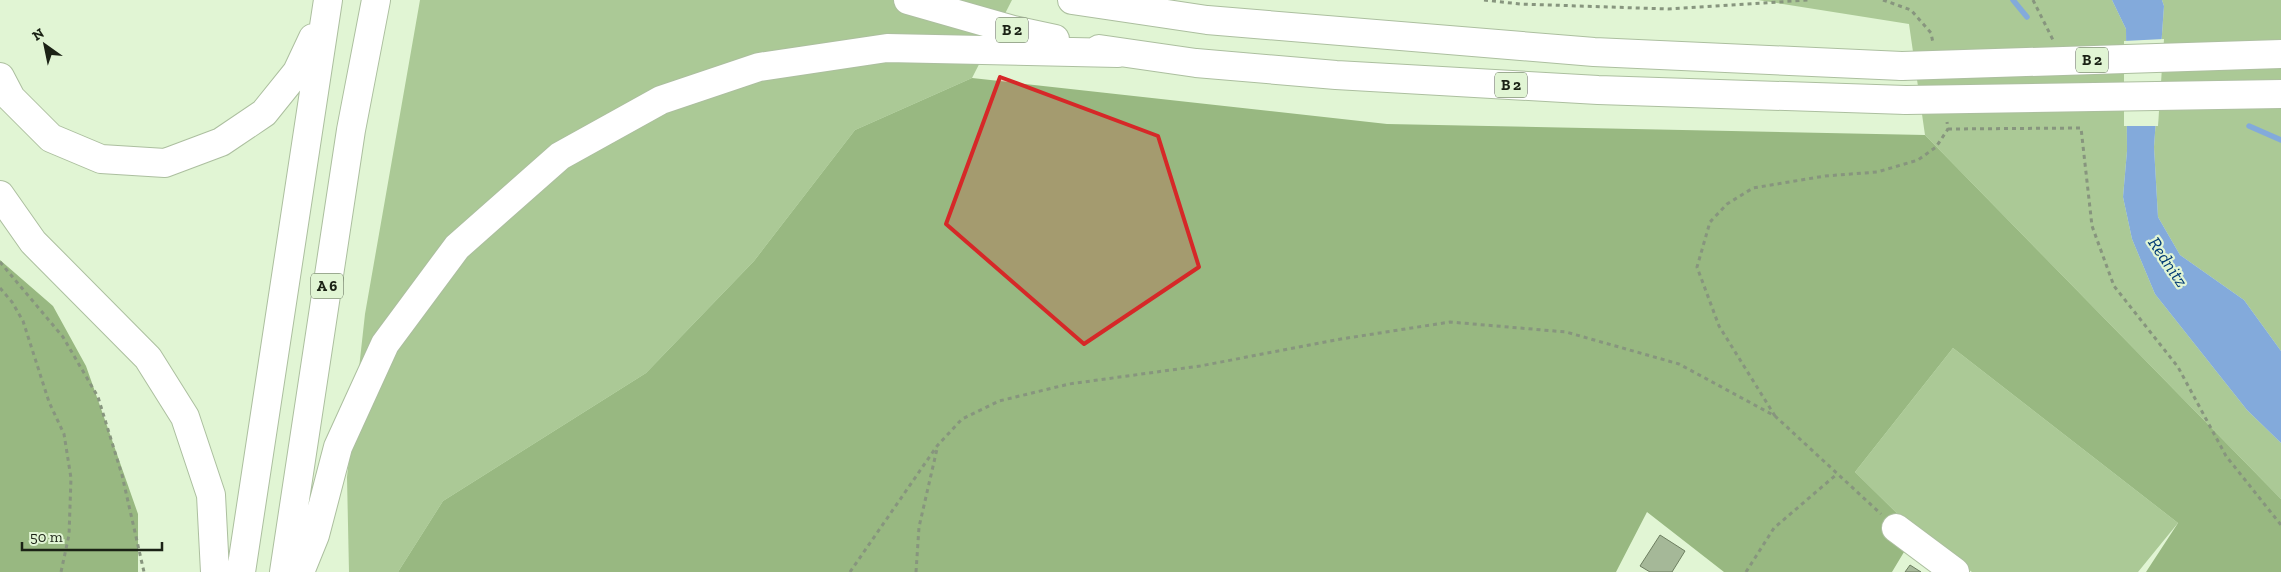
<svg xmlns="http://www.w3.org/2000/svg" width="2281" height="572" font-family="'Zilla Slab',serif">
<rect width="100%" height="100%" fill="#e1f5d4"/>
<path fill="#abc996" d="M 420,0 L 1012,0 L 972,78 L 855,130 L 754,261 L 646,373 L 443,501 L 398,572 L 349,572 L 347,477 L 365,314 Z
M 1758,0 L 2112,0 L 2126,29 L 2127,151 L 2123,197 L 2132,239 L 2155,294 L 2247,410 L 2281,443 L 2281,499 L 1925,135 L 1909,24 Z
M 2162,0 L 2281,0 L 2281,351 L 2244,300 L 2180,255 L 2158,217 L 2154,147 L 2164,6 Z
M 1953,348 L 2178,523 L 2138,572 L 1972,572 L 1916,532 L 1855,472 Z"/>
<path fill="#98b881" d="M 972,78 L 1387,124 L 1925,135 L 2281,499 L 2281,572 L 2146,572 L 2178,523 L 1953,348 L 1855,472 L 1916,532 L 1892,572 L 1724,572 L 1647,512 L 1616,572 L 398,572 L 443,501 L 646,373 L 754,261 L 855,130 Z
M 0,260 L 53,306 L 86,366 L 138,514 L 138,572 L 0,572 Z"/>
<path fill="#83aadb" d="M 2112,0 L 2162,0 L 2164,6 L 2154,147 L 2158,217 L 2180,255 L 2244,300 L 2281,351 L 2281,443 L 2247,410 L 2155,294 L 2132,239 L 2123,197 L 2127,151 L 2126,29 Z"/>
<path fill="#e1f5d4" d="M 2164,39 L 2158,126 L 2124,126 L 2124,41 Z"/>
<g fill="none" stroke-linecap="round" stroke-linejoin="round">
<path stroke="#83aadb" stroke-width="5.5" d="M 2013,0 L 2027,17
M 2249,126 L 2281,140"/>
</g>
<path fill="#a5b898" stroke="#6d7e60" d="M 1660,535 L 1685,551 L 1672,572 L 1650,572 L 1640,566 Z
M 1910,565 L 1921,572 L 1905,572 Z"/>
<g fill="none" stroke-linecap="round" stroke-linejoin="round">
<defs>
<path id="minor" d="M 1896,528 L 1955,572"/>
<path id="highway" d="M 908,0 L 1013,30 L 1055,39
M 1072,0 L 1207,20 L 1594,52 L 1902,66
M 1099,49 L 1196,63 L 1336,75 L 1598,90 L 1906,100
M 0,77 L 11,98 L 51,138 L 101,159 L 165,163 L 221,142 L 264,113 L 297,72 L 313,38
M 0,195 L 33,242 L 148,358 L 185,417 L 211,495 L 215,572
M 241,572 L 328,0
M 284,572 L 351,130 L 376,0
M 300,572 L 315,535 L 338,447 L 385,344 L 457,247 L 560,156 L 661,100 L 759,67 L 887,48 L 1118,53"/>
</defs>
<use href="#minor" stroke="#acbf9f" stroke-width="30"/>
<use href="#highway" stroke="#acbf9f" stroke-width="30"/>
<path stroke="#87957e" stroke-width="3" stroke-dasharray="4 4" stroke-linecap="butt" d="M 1484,0 L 1520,4 L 1668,9 L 1809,0
M 1883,0 L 1911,10 L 1931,33 L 1933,43
M 2033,0 L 2053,40
M 1948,129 L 2081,128 L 2092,226 L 2114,286 L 2178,367 L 2226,456 L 2281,525
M 0,262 L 63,337 L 98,397 L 122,475 L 144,572
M 0,288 L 12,302 L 23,321 L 49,402 L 64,434 L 71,478 L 69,535 L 61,572
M 1775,416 L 1719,326 L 1697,267 L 1710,222 L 1727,204 L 1753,188 L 1825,176 L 1877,172 L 1918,160 L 1936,147 L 1948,129 L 1947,122
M 850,572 L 937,446 L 962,419 L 999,401 L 1069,384 L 1200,366 L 1341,339 L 1450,322 L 1566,332 L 1679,364 L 1775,416 L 1881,514
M 916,572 L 919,527 L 937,449
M 1746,572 L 1774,528 L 1837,474"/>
<use href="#minor" stroke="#fff" stroke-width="28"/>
<use href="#highway" stroke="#fff" stroke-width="28"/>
<defs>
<path id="highway-bridge" d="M 1902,66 L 2281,54
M 1906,100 L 2281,94"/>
</defs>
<use href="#highway-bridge" stroke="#acbf9f" stroke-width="30" stroke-linecap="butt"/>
<use href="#highway-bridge" stroke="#fff" stroke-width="28"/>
</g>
<path fill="#d62828" fill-opacity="0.2" stroke="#d62828" stroke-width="4" stroke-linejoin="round" d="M 1000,77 L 1158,136 L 1199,267 L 1084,344 L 946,224 Z"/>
<g text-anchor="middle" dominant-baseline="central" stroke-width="4.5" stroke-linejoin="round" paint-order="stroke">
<g fill="#e1f5d4" stroke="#56614e" stroke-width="1">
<rect x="996" y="17.5" width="32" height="25" rx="4"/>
<rect x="2076" y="47.5" width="32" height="25" rx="4"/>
<rect x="1495" y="72.5" width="32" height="25" rx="4"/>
<rect x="311" y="273.5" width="32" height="25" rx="4"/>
</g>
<g font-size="15" font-weight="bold" fill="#1b2215">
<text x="1012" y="30">B 2</text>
<text x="2092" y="60">B 2</text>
<text x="1511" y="85">B 2</text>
<text x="327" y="286">A 6</text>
</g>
<g font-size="18" font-style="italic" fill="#003973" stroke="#e1f5d4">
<text transform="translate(2168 262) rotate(56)">Rednitz</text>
</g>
</g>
<g transform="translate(45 45) rotate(327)" stroke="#e1f5d4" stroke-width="4" paint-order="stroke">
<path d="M0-4L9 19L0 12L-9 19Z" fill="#1b2215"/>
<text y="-8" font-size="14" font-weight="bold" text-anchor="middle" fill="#1b2215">N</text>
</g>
<path d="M22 542v8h140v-8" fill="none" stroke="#1b2215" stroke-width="2.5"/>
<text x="30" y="542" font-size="15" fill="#1b2215" stroke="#e1f5d4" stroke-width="4" paint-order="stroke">50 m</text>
</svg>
